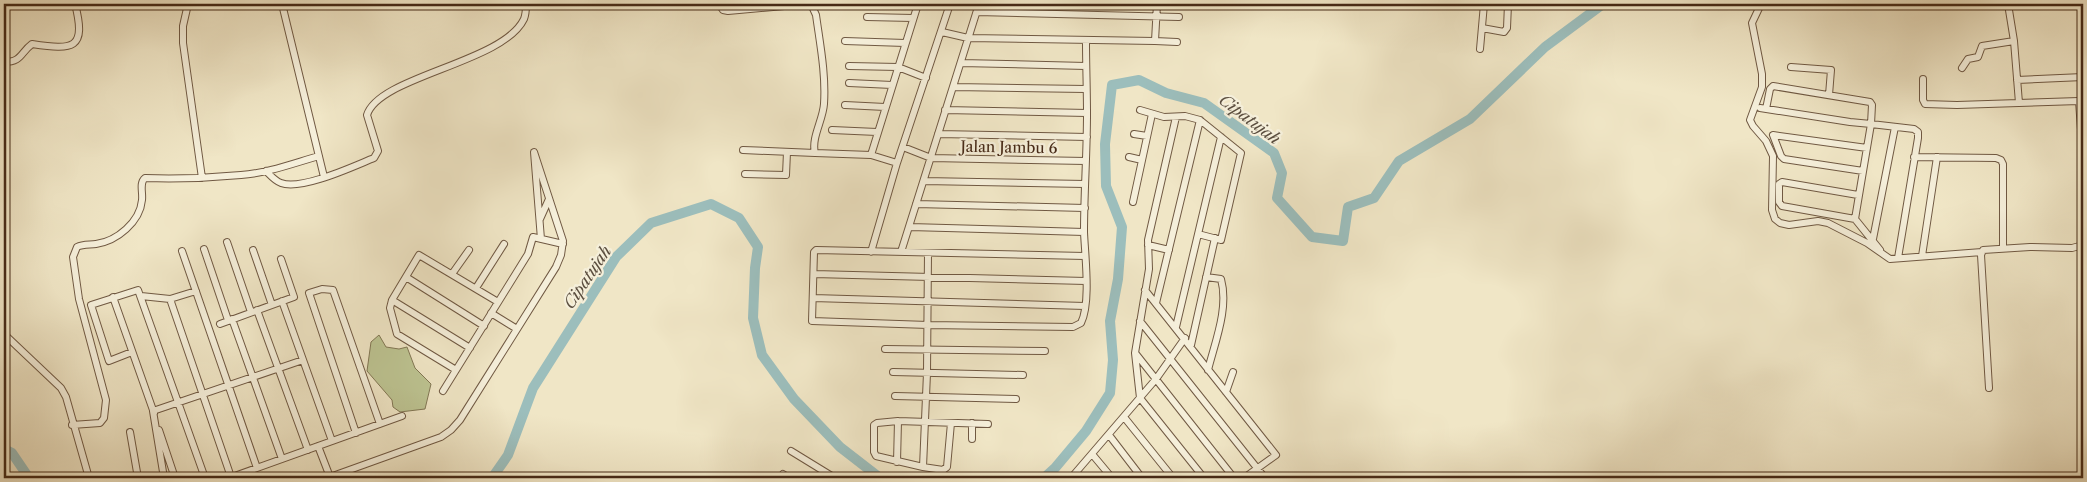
<svg xmlns="http://www.w3.org/2000/svg" width="2087" height="482" font-family="'Libre Caslon Text',serif">
<rect width="100%" height="100%" fill="#f0e6c6"/>
<filter id="stains"><feTurbulence type="fractalNoise" baseFrequency=".004" numOctaves="4"/><feColorMatrix values="0 0 0 0 .2 0 0 0 0 .09 0 0 0 0 .02 0 0 0 .5 -.17"/></filter>
<radialGradient id="worn" r=".72"><stop offset=".6" stop-color="#630" stop-opacity="0"/><stop offset="1" stop-color="#630" stop-opacity=".3"/></radialGradient>
<path fill="#bdc492" stroke="#827754" d="M 379,335 L 386,347 L 399,349 L 407,347 L 415,368 L 431,384 L 425,409 L 400,412 L 393,407 L 392,400 L 367,371 L 371,342 Z"/>
<g fill="none" stroke-linecap="round" stroke-linejoin="round">
<path stroke="#9cbebc" stroke-width="10" d="M 4,449 L 12,453 L 29,478
M 492,478 L 508,455 L 533,388 L 616,257 L 651,223 L 711,204 L 739,218 L 758,247 L 755,268 L 753,318 L 762,355 L 794,399 L 840,447 L 880,478
M 1044,478 L 1055,468 L 1086,431 L 1110,393 L 1113,360 L 1110,321 L 1118,279 L 1122,227 L 1106,186 L 1105,144 L 1112,85 L 1139,80 L 1166,93 L 1204,103 L 1274,153 L 1282,173 L 1277,198 L 1312,237 L 1343,241 L 1348,207 L 1374,198 L 1399,161 L 1470,119 L 1545,47 L 1603,4"/>
<defs>
<path id="minor" d="M 188,4 L 183,26 L 183,43 L 202,178
M 282,4 L 324,177
M 719,4 L 723,10 L 728,11 L 807,4 L 811,6
M 811,4 L 816,15 C 820,44 826,74 824,104 C 823,120 811,138 815,153 L 871,155 L 897,163
M 1761,4 L 1752,23 L 1762,74 L 1762,87 L 1750,120 L 1753,126 L 1766,141 L 1773,156 L 1772,210 L 1775,219 L 1780,223 L 1789,225 L 1818,221 L 1828,223 L 1867,243 L 1890,259 L 1982,252
M 2008,4 L 2014,41 L 2019,103
M 977,12 L 1179,17
M 867,17 L 913,18
M 1482,28 L 1504,32 L 1507,28 L 1508,4
M 942,32 L 968,38 L 1155,41 L 1157,4
M 845,41 L 905,43
M 1155,41 L 1177,42
M 1480,49 L 1484,4
M 4,62 C 22,62 20,53 32,44 C 73,50 87,50 75,4
M 961,63 L 1086,66
M 849,66 L 898,67 L 926,78
M 1791,67 L 1831,70 L 1829,95
M 1962,68 L 1968,59 L 1978,57 L 1982,46 L 2014,41
M 1923,79 L 1923,100 L 1925,104 L 1957,105 L 2079,101 L 2083,158
M 2017,80 L 2083,77
M 849,83 L 892,85
M 953,87 L 1086,89
M 845,105 L 885,107
M 1760,108 L 1850,122 L 1871,124 L 1872,105 L 1870,102 L 1773,86 L 1770,89 L 1766,109
M 945,110 L 1087,113
M 1140,110 L 1164,117 L 1185,116 L 1200,120 L 1241,153 L 1221,240 L 1198,234
M 1176,117 L 1148,240 L 1149,269 L 1135,353 L 1140,398 L 1204,478
M 832,130 L 877,132
M 938,134 L 1087,137
M 1134,134 L 1147,136
M 903,147 L 931,158 L 1086,161
M 743,150 L 815,153
M 871,155 L 918,4
M 1129,157 L 1142,160
M 1914,157 L 1996,158 L 2001,160 L 2003,164 L 2003,248
M 266,171 C 271,176 275,181 281,183 C 301,191 354,166 374,158 L 378,151 L 367,115 C 379,76 503,63 524,19 C 526,14 526,9 526,4
M 1863,171 L 1784,159 L 1781,156 L 1773,135 L 1867,148
M 745,174 L 786,175 L 787,152
M 924,181 L 1085,184
M 1858,195 L 1782,182 L 1779,184 L 1779,202 L 1782,206 L 1855,219 L 1880,250
M 1133,202 L 1152,114
M 916,204 L 1085,208
M 540,219 L 549,199
M 1855,219 L 1871,124 L 1914,129 L 1918,132 L 1918,138 L 1898,258
M 910,227 L 1084,232
M 1873,239 L 1895,127
M 227,242 L 251,312
M 1148,245 L 1169,250
M 204,249 L 228,320
M 253,250 L 272,305
M 182,251 L 257,468
M 871,252 L 897,163 L 950,4
M 901,252 L 979,4
M 1085,256 L 816,250 L 814,252 L 812,321 L 928,325 L 1073,327 L 1081,323 C 1091,303 1085,256 1084,232 C 1084,193 1087,153 1087,114 C 1087,89 1086,65 1086,41
M 1922,256 L 1937,157
M 452,274 L 469,250
M 814,274 L 1086,281
M 406,277 L 484,326
M 1206,277 L 1221,279 C 1229,308 1215,342 1208,370
M 476,288 L 504,244
M 1145,290 L 1276,455 L 1244,478
M 141,296 L 170,299 L 196,291
M 113,297 L 154,413
M 813,298 L 1085,306
M 170,299 L 231,477
M 392,300 L 470,348
M 282,301 L 332,441
M 1156,303 L 1200,120
M 257,310 L 308,450
M 491,313 L 517,329
M 232,319 L 282,459
M 1140,321 L 1265,478
M 220,324 L 294,297 L 281,259
M 1176,327 L 1221,137
M 4,334 L 61,388 L 66,397 L 89,478
M 1191,345 L 1215,238
M 885,349 L 1045,351
M 132,352 L 109,361 L 91,305 L 138,290 L 205,478
M 1136,354 L 1234,478
M 456,370 L 397,334 L 390,308 L 392,300 L 419,255 L 498,302
M 893,372 L 1023,375
M 1989,388 L 1981,255 L 1983,250 L 2030,247 L 2072,248 L 2083,245
M 443,391 L 528,254 L 533,237 L 563,244
M 1226,392 L 1233,372
M 895,396 L 1016,399
M 1124,417 L 1173,478
M 898,421 L 877,423 L 874,425 L 874,452 L 876,456 L 923,467 L 943,470 L 947,467 L 951,423
M 72,425 L 100,423 L 104,418 L 106,400 L 79,299 L 73,257 L 77,247 C 83,244 90,245 96,244 C 117,241 140,222 142,200 C 143,192 139,183 145,178 C 177,179 209,178 241,175 C 268,173 294,163 319,156
M 159,430 L 175,478
M 130,432 L 138,478
M 356,433 L 309,293 L 322,289 L 333,290 L 380,424
M 1109,435 L 1142,478
M 972,439 L 972,423
M 318,446 L 330,477
M 791,451 L 835,478
M 1092,454 L 1112,478
M 897,462 L 898,421 L 988,424
M 923,467 L 927,373 L 928,253
M 783,474 L 789,478
M 164,478 L 153,411 L 303,360
M 229,478 L 402,416
M 327,478 L 441,437 L 451,430 L 460,420 L 556,267 L 561,255 L 563,241 L 534,152 L 541,239
M 1071,478 L 1156,379 L 1185,338"/>
</defs>
<use href="#minor" stroke="#705943" stroke-width="8"/>
<use href="#minor" stroke="#f5efda" stroke-width="6"/>
</g>
<g text-anchor="middle" dominant-baseline="central" stroke-width="4.5" stroke-linejoin="round" paint-order="stroke">
<g font-size="15" fill="#462a17" stroke="#f5efda">
<text transform="translate(1009 147) rotate(1)">Jalan Jambu 6</text>
</g>
<g font-size="16" font-style="italic" fill="#5c4f40" stroke="#f5efda">
<text transform="translate(1250 119) rotate(37)">Cipatujah</text>
<text transform="translate(587 277) rotate(-56)">Cipatujah</text>
</g>
</g>
<rect width="2087" height="482" fill="none" stroke="#f0e6c6" stroke-width="20"/>
<rect x="5" y="5" width="2077" height="472" fill="none" stroke="#462a17" stroke-width="2.5"/>
<rect x="10" y="10" width="2067" height="462" fill="none" stroke="#462a17"/>
<rect width="100%" height="100%" filter="url(#stains)"/>
<rect width="100%" height="100%" fill="url(#worn)"/>
</svg>
